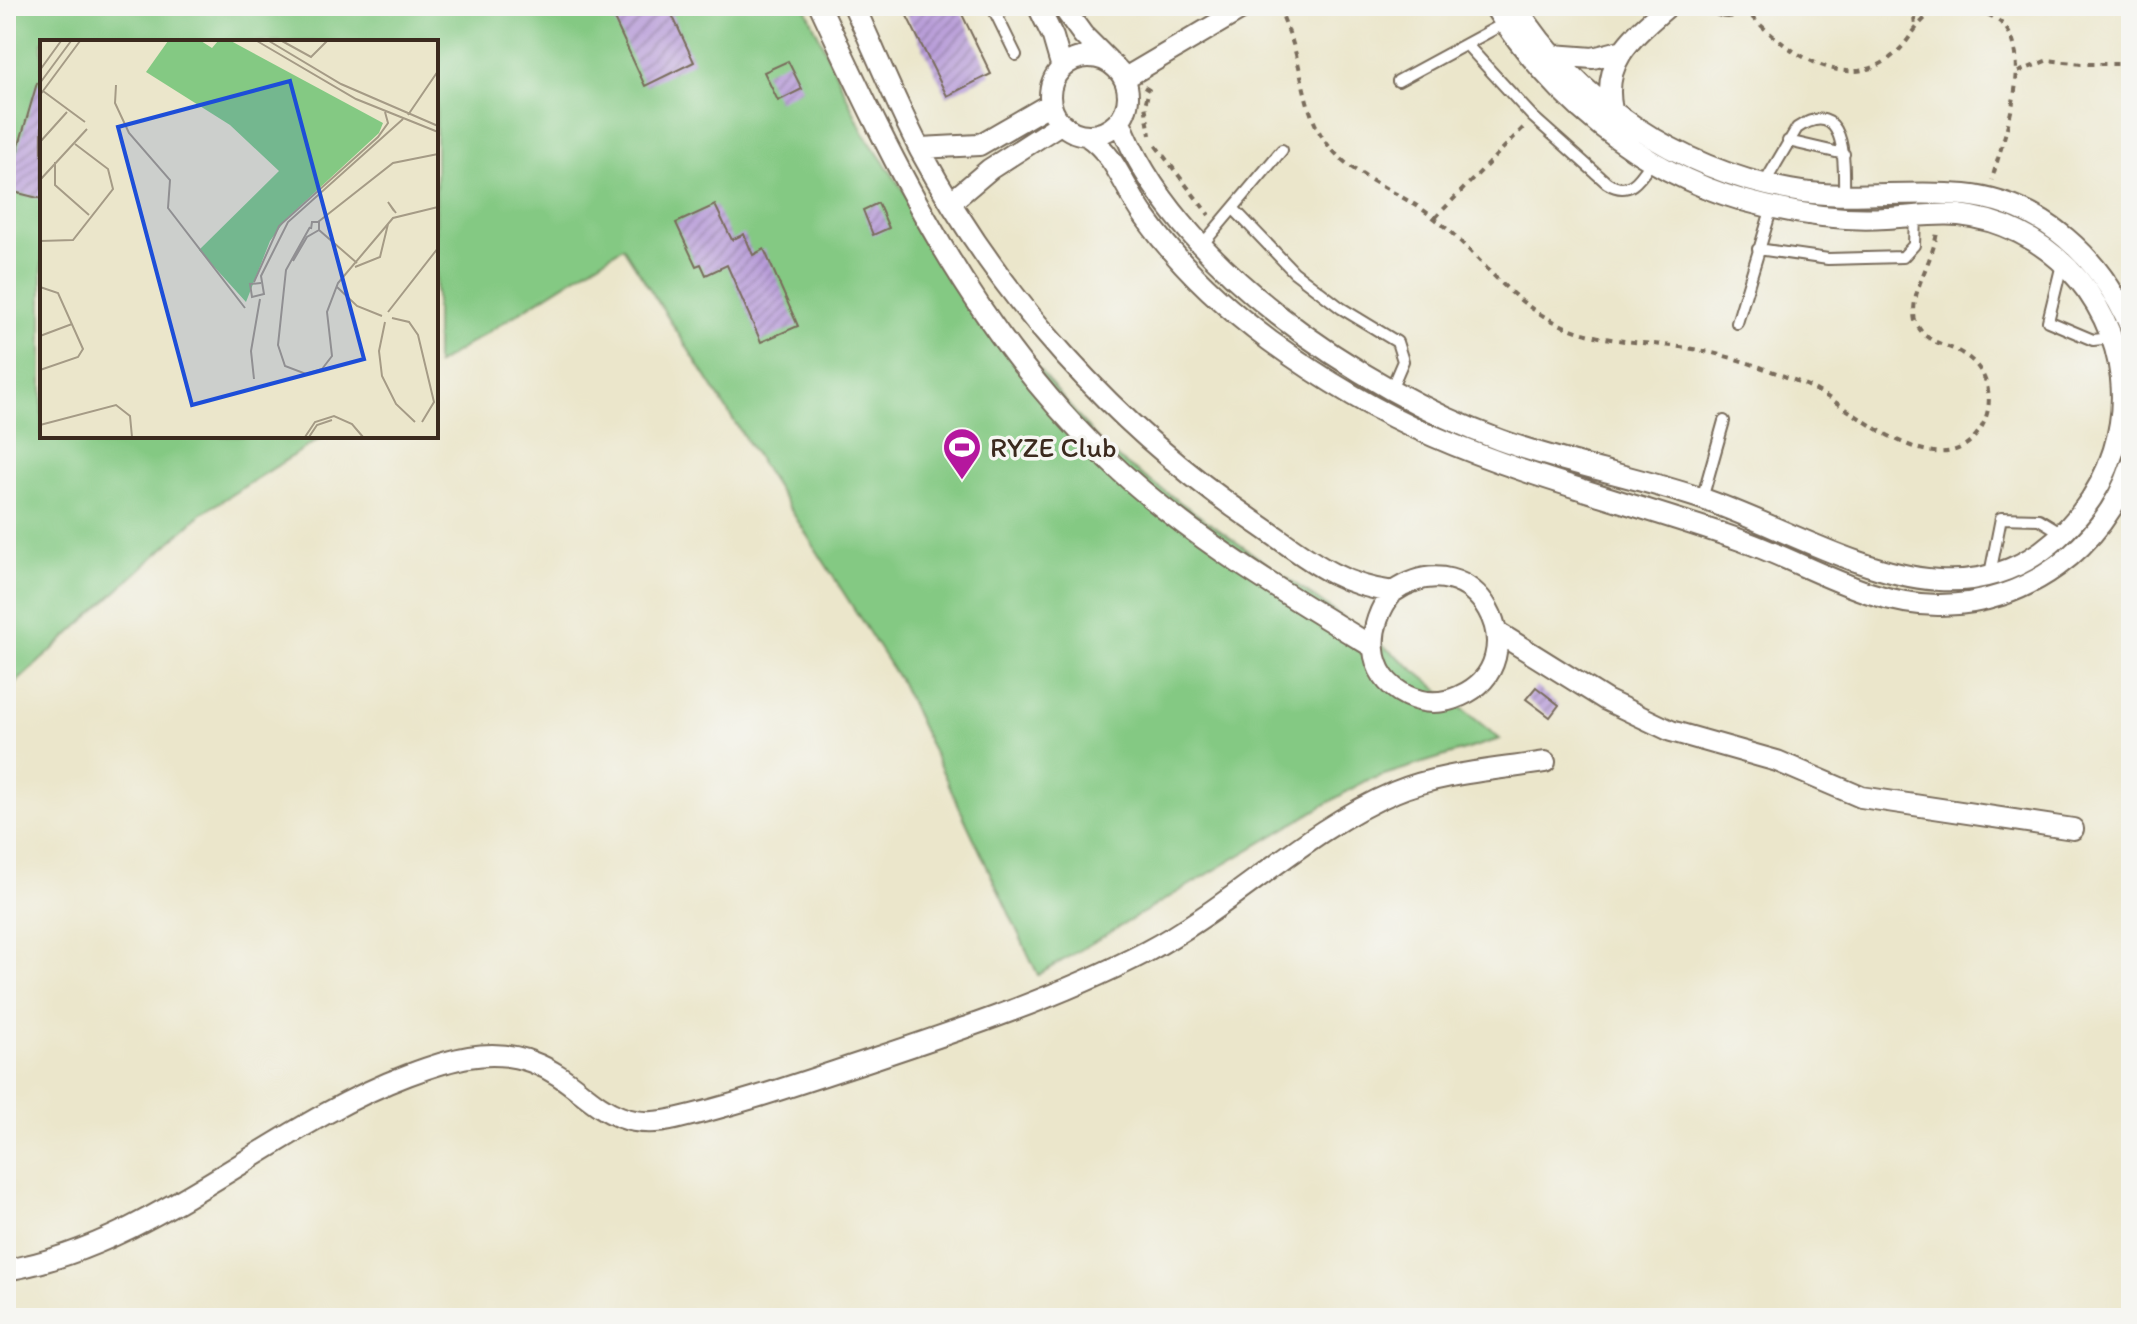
<svg xmlns="http://www.w3.org/2000/svg" width="2137" height="1324" font-family="Itim,sans-serif">
<defs>
<pattern id="building-hatch" width="6" height="6" patternUnits="userSpaceOnUse" patternTransform="scale(2)"><rect width="6" height="6" fill="#b79bd8"/><path d="M-1 1l2-2M0 6l6-6M5 7l2-2" fill="none" stroke="#967faf"/></pattern>
</defs>
<rect width="100%" height="100%" fill="#f6f6f2"/>
<filter id="ink" filterUnits="userSpaceOnUse"><feTurbulence type="fractalNoise" baseFrequency=".0125" numOctaves="2"/><feDisplacementMap in="SourceGraphic" scale="16" xChannelSelector="R" yChannelSelector="G"/><feConvolveMatrix kernelMatrix="1 2 1 2 8 2 1 2 1" color-interpolation-filters="sRGB"/></filter>
<filter id="wash" filterUnits="userSpaceOnUse"><feTurbulence type="fractalNoise" baseFrequency=".006" numOctaves="4" result="noise"/><feDisplacementMap in="SourceGraphic" scale="32" xChannelSelector="R" yChannelSelector="G"/><feGaussianBlur stdDeviation="1.8" result="paint"/><feColorMatrix in="noise" values="0 0 0 0 0 0 0 0 0 0 0 0 0 0 0 0 0 1.4 0 .05"/><feComposite in="paint" operator="in"/></filter>
<g filter="url(#wash)">
<rect width="100%" height="100%" fill="#ebe6cb"/>
<path fill="#84c983" stroke="#607a50" stroke-width="2" d="M 6,6 L 805,6 L 864,134 L 978,296 L 1105,449 L 1397,656 L 1500,739 L 1365,781 L 1038,975 L 900,681 L 623,247 L 436,365 L 436,42 L 42,42 L 42,436 L 324,436 L 201,514 L 6,692 Z"/>
<g id="blocks">
<path fill="url(#building-hatch)" d="M 608,6 L 668,6 L 694,62 L 645,86 Z
M 902,6 L 958,6 L 991,74 L 947,96 Z
M 788,61 L 802,89 L 778,101 L 764,72 Z
M 37,83 L 42,84 L 42,199 L 6,190 Z
M 878,203 L 889,228 L 873,235 L 863,210 Z
M 715,205 L 732,240 L 744,234 L 753,255 L 764,249 L 798,326 L 761,342 L 727,265 L 706,275 L 701,264 L 696,266 L 676,223 Z
M 1536,687 L 1559,705 L 1550,717 L 1526,699 Z"/>
</g>
</g>
<g filter="url(#ink)">
<use href="#blocks" fill-opacity="0" stroke="#796c5b" stroke-width="2"/>
<g fill="none" stroke-linecap="round" stroke-linejoin="round">
<defs>
<path id="lane" d="M 992,6 L 1016,55
M 1711,6 C 1723,14 1731,14 1743,6
M 1466,44 L 1533,117 L 1607,183 C 1630,197 1640,179 1652,161
M 1398,81 L 1505,23
M 1788,141 L 1844,154
M 1764,184 L 1797,128 C 1849,95 1844,168 1844,196
M 1233,208 L 1294,272 L 1341,308 L 1397,342 L 1403,361 L 1391,389
M 1202,245 L 1282,150
M 1758,249 L 1828,259 L 1903,257 L 1914,245 L 1915,216
M 2062,264 L 2048,321 L 2093,340 L 2112,338
M 1737,323 L 1772,207
M 1702,499 L 1724,421
M 1990,574 L 2001,518 L 2039,519 L 2062,533"/>
<path id="street" d="M 820,6 C 896,169 971,327 1102,454 C 1180,531 1279,590 1373,647
M 854,6 C 876,54 896,103 920,150 C 1000,298 1115,427 1255,522 C 1304,555 1333,584 1393,592 C 1477,535 1540,661 1460,696 C 1443,704 1424,704 1407,696 C 1364,675 1366,624 1393,592
M 1038,6 L 1053,37 L 1062,68
M 1062,6 L 1083,35 L 1108,60
M 1516,6 C 1576,102 1679,169 1790,190 C 1848,201 1906,189 1965,195 C 2043,203 2101,258 2131,328
M 1553,55 L 1593,58 L 1620,51
M1050 96a39 39 0 1 1 78 0a39 39 0 1 1-78 0Z
M 1125,78 L 1247,6
M 1612,110 C 1601,60 1634,36 1668,6
M 1120,121 C 1173,263 1362,390 1500,440 C 1566,464 1634,476 1700,498 C 1826,540 1968,651 2080,514 C 2110,477 2126,427 2121,379 C 2112,294 2044,224 1959,215 C 1934,213 1910,217 1886,218 C 1838,221 1789,213 1742,200 C 1638,170 1552,97 1494,6
M 1087,136 C 1116,155 1125,190 1145,217 C 1179,265 1223,306 1270,341 C 1321,378 1375,411 1433,436 C 1531,479 1642,505 1743,541 C 1808,564 1870,606 1940,605 C 2025,605 2104,548 2131,466
M 920,148 L 979,145 L 1050,104
M 951,202 L 990,169 L 1060,124
M 1497,632 L 1606,700 L 1671,731 L 1777,761 L 1861,797 L 2073,829
M 6,1270 C 155,1245 269,1127 408,1075 C 448,1060 490,1046 532,1062 C 587,1082 603,1136 675,1119 C 741,1104 806,1081 870,1060 C 963,1029 1059,997 1146,952 C 1233,906 1305,830 1395,792 C 1441,773 1496,770 1545,762"/>
</defs>
<use href="#lane" stroke="#796c5b" stroke-width="14"/>
<use href="#street" stroke="#796c5b" stroke-width="24"/>
<path stroke="#796c5b" stroke-width="4" stroke-dasharray="6 6" stroke-linecap="butt" d="M 1279,6 C 1284,21 1291,36 1295,51 C 1306,90 1306,125 1338,156 C 1365,182 1404,194 1434,218 C 1478,252 1505,299 1557,323 C 1600,344 1647,341 1693,349 C 1733,356 1771,370 1808,386 C 1853,407 1941,494 1981,428 C 1996,403 1989,369 1963,354 C 1944,342 1926,345 1915,321 C 1909,292 1933,262 1937,232
M 1913,6 L 1915,27
M 1752,17 C 1790,54 1852,99 1900,49 C 1912,37 1919,17 1938,11 C 1951,6 1966,8 1980,12 C 2048,29 2003,135 1992,180
M 2018,72 L 2048,60 L 2081,64 L 2131,64
M 1144,87 L 1149,90 L 1145,105 L 1150,135
M 1156,146 L 1209,215
M 1435,218 L 1523,128"/>
<use href="#lane" stroke="#fff" stroke-width="10"/>
<use href="#street" stroke="#fff" stroke-width="20"/>
</g>
</g>
<defs>
<symbol id="stadium-pin" viewBox="-11 -11 22 30"><path d="M0 17L-7.5 6A9.5 9.5 0 1 1 7.5 6Z" fill="#b5179e" stroke="#f6f6f2"/><path d="M0-5a6.5 5 0 1 0 0 10a6.5 5 0 1 0 0-10ZM-3.5-1.8h7v3.6h-7Z" fill="#fff"/></symbol>
</defs>
<g fill-rule="evenodd">
<use href="#stadium-pin" x="940" y="425" width="44" height="60"/>
</g>
<g text-anchor="middle" dominant-baseline="central" stroke-width="7" stroke-linejoin="round" paint-order="stroke">
<g font-size="28" fill="#3b2a1e" stroke="#f6f6f2" text-anchor="start">
<text x="990" y="447">RYZE Club</text>
</g>
</g>
<g transform="translate(40 40)">
<rect width="398" height="398" fill="#ebe6cb"/>
<path d="M 128,1 L 161,1 L 172,8 L 178,1 L 191,1 L 343,83 L 339,93 L 246,179 L 230,201 L 206,262 L 159,210 L 239,131 L 190,85 L 106,32 Z" fill="#84c983"/>
<path fill="none" stroke="#a59b86" stroke-width="2" d="M 217,1 L 316,59 L 398,92M 229,1 L 301,44 L 398,86M 242,1 L 271,17 L 287,1M 0,30 L 21,1M 0,43 L 31,1M 76,45 L 75,63 L 89,93 L 130,140 L 128,168 L 205,268M 3,51 L 45,82M 0,55 L 40,1M 368,75 L 398,31M 0,102 L 27,72M 15,122 L 15,145 L 49,175M 0,140 L 47,89M 354,171 L 348,162 L 356,173M 278,182 L 353,123 L 398,114M 270,187 L 246,230 L 238,305 L 245,326 L 266,334 L 282,329 L 292,316 L 287,272 L 298,243 L 353,178 L 398,167M 271,189 L 272,182 L 279,182 L 279,190 L 317,223M 0,201 L 33,200 L 73,149 L 68,129 L 35,104M 253,221 L 267,197 L 279,190M 315,227 L 340,217 L 348,184M 214,242 L 239,186 L 338,97 L 348,83 L 345,72M 221,243 L 210,244 L 212,257 L 224,254 L 221,236 L 248,182 L 363,79M 0,247 L 18,253 L 43,309 L 38,317 L 0,330M 297,247 L 317,266 L 342,276M 348,272 L 398,208M 352,278 L 369,282 L 378,295 L 394,362 L 382,382M 345,282 L 339,311 L 342,336 L 356,364 L 375,382M 0,296 L 32,284M 214,339 L 211,311 L 220,259M 0,385 L 76,365 L 90,376 L 92,397M 265,397 L 275,382 L 294,376 L 312,384 L 323,397M 269,397 L 277,385 L 292,380"/>
<path fill="#1d4ed8" fill-opacity="0.15" stroke="#1d4ed8" stroke-width="4" d="M 250,41 L 324,319 L 152,365 L 78,87 Z"/>
<rect width="398" height="398" fill="none" stroke="#3b2a1e" stroke-width="4"/>
</g>
<rect width="2137" height="1324" fill="none" stroke="#f6f6f2" stroke-width="32"/>
</svg>
